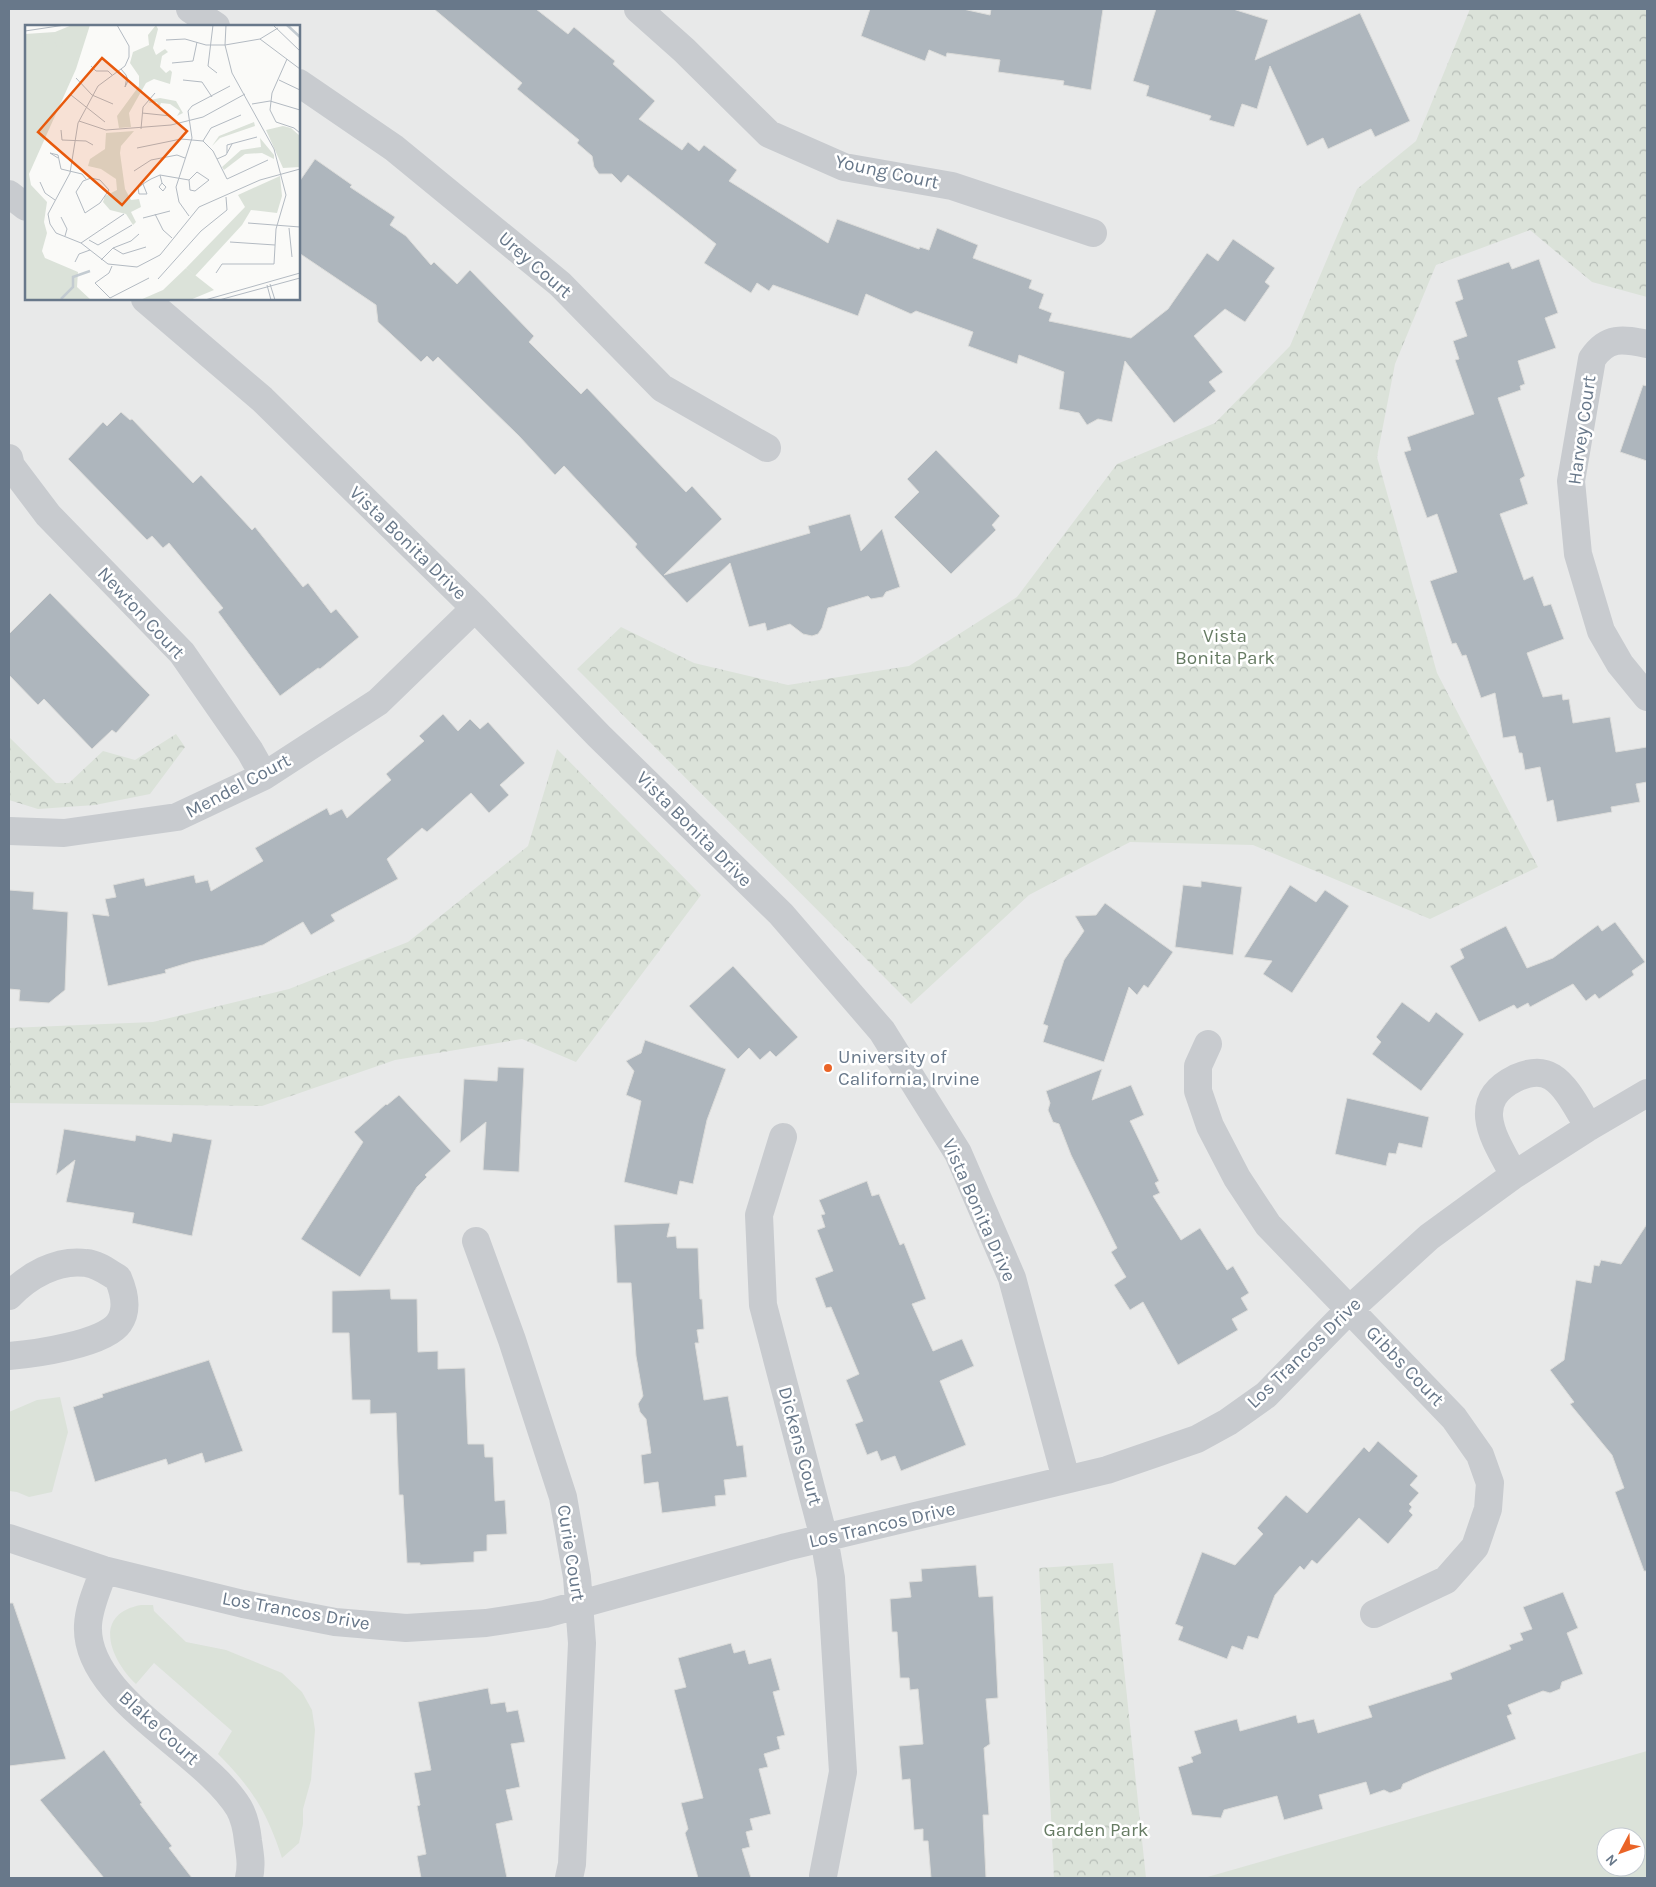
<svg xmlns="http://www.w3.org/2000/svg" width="1656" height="1887" font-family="Karla,sans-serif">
<defs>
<pattern id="forest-crowns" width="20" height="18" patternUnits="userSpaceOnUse" patternTransform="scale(1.25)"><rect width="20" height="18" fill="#dbe2d9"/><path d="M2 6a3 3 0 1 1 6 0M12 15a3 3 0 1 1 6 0" fill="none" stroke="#b5bcb6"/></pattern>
</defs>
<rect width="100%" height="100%" fill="#fafaf8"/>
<path fill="#e8e9e9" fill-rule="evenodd" d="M 9,9 L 1647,9 L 1647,1878 L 9,1878 ZM 26,26 L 299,26 L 299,299 L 26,299 ZM 1606,1837 L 1636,1837 L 1636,1867 L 1606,1867 Z"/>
<path fill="#dbe2d9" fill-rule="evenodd" d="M 60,1397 L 68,1432 L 52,1492 L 29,1497 L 17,1492 L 9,1491 L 9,1412 L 37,1400 Z
M 141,1605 L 153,1605 L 154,1611 L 186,1642 L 226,1650 L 282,1673 L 302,1692 L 312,1710 L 315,1730 L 311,1780 L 303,1809 L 303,1824 L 299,1843 L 282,1858 C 267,1812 252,1788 218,1754 L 232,1731 L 154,1663 L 136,1684 C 110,1659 92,1614 141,1605 Z
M 1647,1751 L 1647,1878 L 1204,1878 ZM 1606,1837 L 1636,1837 L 1636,1867 L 1606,1867 Z"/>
<path fill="url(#forest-crowns)" d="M 1470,9 L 1647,9 L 1647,297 L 1592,282 L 1530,230 L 1436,265 L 1395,364 L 1377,457 L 1437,673 L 1538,867 L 1430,919 L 1253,845 L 1130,842 L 1029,895 L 911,1004 L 577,669 L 621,627 L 694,663 L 788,685 L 909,666 L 1017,597 L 1117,464 L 1215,423 L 1290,346 L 1357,189 L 1416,141 Z
M 176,734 L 185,747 L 150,794 L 95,805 L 38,809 L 9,800 L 9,737 L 56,783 L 69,783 L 103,751 L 135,760 Z
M 557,749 L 701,895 L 576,1062 L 522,1039 L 395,1060 L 262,1106 L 9,1103 L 9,1028 L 153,1022 L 289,989 L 408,942 L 528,846 Z
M 1113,1563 L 1146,1878 L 1054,1878 L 1039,1568 Z"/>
<path fill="#aeb6bd" stroke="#dcdcda" d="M 434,9 L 536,9 L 568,34 L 574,27 L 615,61 L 613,64 L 655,101 L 639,119 L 682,150 L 688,142 L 699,151 L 704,145 L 737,170 L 729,181 L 828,243 L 837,219 L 919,249 L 920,247 L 929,250 L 937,228 L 978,245 L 973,258 L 1032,280 L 1029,288 L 1044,294 L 1039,308 L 1052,313 L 1049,321 L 1131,338 L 1168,309 L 1207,253 L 1218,261 L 1233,239 L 1275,268 L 1265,282 L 1270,286 L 1245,322 L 1225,309 L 1194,336 L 1223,372 L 1209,382 L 1216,391 L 1174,423 L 1125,361 L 1112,422 L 1098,419 L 1087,425 L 1079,413 L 1059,409 L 1064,372 L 1019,355 L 1017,364 L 968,346 L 973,332 L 916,311 L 911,314 L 866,294 L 858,316 L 773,285 L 769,291 L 757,283 L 751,293 L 704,263 L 716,244 L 628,175 L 621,183 L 612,174 L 599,174 L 594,167 L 592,156 L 577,143 L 579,140 L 517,89 L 522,83 Z
M 870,9 L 963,9 L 990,15 L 991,9 L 1103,9 L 1091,90 L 1063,85 L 1064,81 L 998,72 L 1000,60 L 947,53 L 946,57 L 929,50 L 925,61 L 861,36 Z
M 1156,9 L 1233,9 L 1268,20 L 1255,60 L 1360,13 L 1410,121 L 1375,137 L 1371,129 L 1328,149 L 1323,138 L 1307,146 L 1270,66 L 1257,109 L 1242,104 L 1234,127 L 1209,120 L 1211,116 L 1146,96 L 1149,86 L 1133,81 Z
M 315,159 L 352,185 L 350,187 L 395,217 L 390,225 L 406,236 L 431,265 L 434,262 L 457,284 L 470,270 L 534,336 L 529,342 L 581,394 L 587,388 L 686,492 L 692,486 L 722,519 L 664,575 L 810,533 L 808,526 L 850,514 L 861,551 L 882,529 L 900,587 L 886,592 L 883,597 L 871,599 L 868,596 L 828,608 L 822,628 L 818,634 L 812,636 L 803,634 L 790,624 L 767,631 L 765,623 L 749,627 L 730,563 L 687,603 L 635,547 L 637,544 L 564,466 L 555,475 L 519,436 L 438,357 L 433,362 L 427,356 L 421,362 L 378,322 L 376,305 L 299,253 L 299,182 Z
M 1539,259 L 1558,313 L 1545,318 L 1556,348 L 1518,361 L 1525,384 L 1520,386 L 1521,390 L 1498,398 L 1525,476 L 1520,479 L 1528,504 L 1500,514 L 1524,580 L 1533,576 L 1544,606 L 1551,604 L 1564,639 L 1527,653 L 1543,697 L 1562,694 L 1563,700 L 1569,699 L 1573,723 L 1610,717 L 1616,752 L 1647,747 L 1647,782 L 1636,784 L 1640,802 L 1611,807 L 1612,812 L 1557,822 L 1553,800 L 1547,802 L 1540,767 L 1525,770 L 1522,753 L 1519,753 L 1515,736 L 1503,738 L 1495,693 L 1481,698 L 1466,655 L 1462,656 L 1456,643 L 1452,644 L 1430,581 L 1457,572 L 1437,514 L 1427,518 L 1404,452 L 1411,450 L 1407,437 L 1474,414 L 1455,360 L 1459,359 L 1453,341 L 1467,336 L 1455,302 L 1463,299 L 1457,280 L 1509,262 L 1512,269 Z
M 1643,385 L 1647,386 L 1647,461 L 1620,452 Z
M 121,412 L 130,420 L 132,419 L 193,483 L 201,475 L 252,530 L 255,527 L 303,587 L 308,583 L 331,613 L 336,609 L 359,637 L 320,669 L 318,668 L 280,696 L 218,612 L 223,608 L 169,543 L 163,548 L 152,536 L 147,540 L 68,459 L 103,422 L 107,426 Z
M 936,450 L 1000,516 L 992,525 L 996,530 L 951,574 L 894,517 L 919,492 L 907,479 Z
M 50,593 L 150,695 L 116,733 L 112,730 L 92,749 L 44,699 L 38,705 L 9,675 L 9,634 Z
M 443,714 L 458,731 L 470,719 L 480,729 L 488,722 L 525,763 L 500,785 L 509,795 L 489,813 L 471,793 L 427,832 L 422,828 L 387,859 L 398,879 L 331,915 L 335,921 L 311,935 L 303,922 L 263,945 L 191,962 L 165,970 L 166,973 L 108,986 L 92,914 L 109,916 L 105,899 L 116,897 L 113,885 L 144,878 L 146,886 L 194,875 L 196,883 L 208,880 L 211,891 L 263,861 L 255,848 L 327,808 L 330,815 L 342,809 L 347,818 L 391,780 L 386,774 L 424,741 L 419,736 Z
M 1201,881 L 1242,887 L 1233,955 L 1175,947 L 1183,885 L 1201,887 Z
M 1290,885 L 1316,902 L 1325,890 L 1349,906 L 1292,993 L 1263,974 L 1272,961 L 1244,957 Z
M 9,890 L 34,892 L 33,909 L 68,912 L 65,990 L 49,1003 L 19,1001 L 20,990 L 9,989 Z
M 1105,903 L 1173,952 L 1148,988 L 1144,985 L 1137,995 L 1129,987 L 1104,1062 L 1043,1042 L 1048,1026 L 1043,1024 L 1064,960 L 1084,931 L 1075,916 L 1096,915 Z
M 1615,922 L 1645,962 L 1632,971 L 1634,975 L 1599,999 L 1595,994 L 1586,1001 L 1573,984 L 1530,1007 L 1528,1003 L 1517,1009 L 1514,1005 L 1479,1022 L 1450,966 L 1464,958 L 1460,949 L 1506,926 L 1527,968 L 1553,958 L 1598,925 L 1602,931 Z
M 733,966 L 798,1037 L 776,1057 L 770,1051 L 760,1060 L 749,1048 L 738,1059 L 689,1006 Z
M 1402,1002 L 1429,1022 L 1436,1012 L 1464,1034 L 1421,1091 L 1372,1054 L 1381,1042 L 1376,1037 Z
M 645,1040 L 726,1069 L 707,1120 L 693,1184 L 680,1181 L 677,1195 L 624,1182 L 641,1101 L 626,1095 L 634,1071 L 626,1061 L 641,1053 Z
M 498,1067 L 524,1068 L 519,1172 L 483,1170 L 486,1122 L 460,1143 L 464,1079 L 497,1081 Z
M 1102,1069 L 1092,1100 L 1131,1085 L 1144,1115 L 1130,1121 L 1159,1181 L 1155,1183 L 1160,1193 L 1153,1196 L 1181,1240 L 1200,1228 L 1227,1270 L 1233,1266 L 1249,1293 L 1241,1298 L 1248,1310 L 1232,1319 L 1238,1330 L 1178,1365 L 1143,1302 L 1130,1310 L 1114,1285 L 1126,1277 L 1111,1252 L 1117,1248 L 1071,1155 L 1059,1124 L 1053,1122 L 1048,1110 L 1050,1103 L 1046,1091 Z
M 399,1095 L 451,1151 L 425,1175 L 427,1177 L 417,1187 L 360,1277 L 301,1239 L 363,1142 L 354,1132 L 386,1104 L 387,1105 Z
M 1347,1098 L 1429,1117 L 1422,1148 L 1399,1143 L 1396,1154 L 1389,1153 L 1386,1166 L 1335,1154 Z
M 64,1129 L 135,1141 L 136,1135 L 171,1142 L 173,1133 L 212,1140 L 192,1236 L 132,1223 L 134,1213 L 66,1202 L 75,1160 L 56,1175 Z
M 867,1181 L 872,1196 L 879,1194 L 900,1245 L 904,1243 L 926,1299 L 912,1304 L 933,1351 L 962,1339 L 974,1366 L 940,1381 L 966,1445 L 901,1471 L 895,1456 L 881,1461 L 877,1451 L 867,1455 L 855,1424 L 863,1421 L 846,1380 L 859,1374 L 831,1307 L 826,1308 L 815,1278 L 833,1271 L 817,1230 L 825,1227 L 821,1215 L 825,1214 L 819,1200 Z
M 670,1223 L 667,1237 L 676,1236 L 677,1248 L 698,1248 L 700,1299 L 702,1299 L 704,1329 L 697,1330 L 699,1343 L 695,1343 L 704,1400 L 728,1396 L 737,1446 L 743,1445 L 747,1477 L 724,1480 L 726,1495 L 715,1496 L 716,1506 L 662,1513 L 658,1482 L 644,1484 L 641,1455 L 651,1453 L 646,1419 L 640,1412 L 638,1404 L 643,1396 L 636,1356 L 631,1283 L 617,1283 L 614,1225 Z
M 1647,1224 L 1647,1571 L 1644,1571 L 1615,1492 L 1624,1488 L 1612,1455 L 1570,1404 L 1574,1402 L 1550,1370 L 1564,1360 L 1576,1280 L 1591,1283 L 1594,1265 L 1599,1266 L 1601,1260 L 1621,1264 Z
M 390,1289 L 391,1299 L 417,1299 L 418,1352 L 438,1351 L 438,1369 L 465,1368 L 468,1444 L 484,1444 L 485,1457 L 493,1457 L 495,1501 L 505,1500 L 507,1534 L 487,1535 L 487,1551 L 474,1552 L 474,1562 L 420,1565 L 420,1563 L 407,1563 L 403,1495 L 399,1495 L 396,1413 L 370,1414 L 370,1400 L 352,1400 L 349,1333 L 332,1333 L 332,1291 Z
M 209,1360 L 243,1451 L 205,1463 L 202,1453 L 168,1465 L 166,1459 L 95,1482 L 73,1407 L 103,1397 L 102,1394 Z
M 1378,1441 L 1418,1476 L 1410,1485 L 1419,1493 L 1409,1504 L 1412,1507 L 1409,1511 L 1413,1515 L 1388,1544 L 1359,1518 L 1317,1564 L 1312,1560 L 1304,1570 L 1300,1566 L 1275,1595 L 1258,1639 L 1248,1636 L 1243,1650 L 1232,1646 L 1227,1659 L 1178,1640 L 1183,1627 L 1175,1624 L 1202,1552 L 1235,1565 L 1263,1534 L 1257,1528 L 1286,1495 L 1307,1513 L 1364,1447 L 1369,1452 Z
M 976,1565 L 979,1597 L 993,1596 L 998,1698 L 986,1699 L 990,1744 L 984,1748 L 989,1815 L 983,1815 L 986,1878 L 931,1878 L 928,1841 L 923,1841 L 923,1829 L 914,1830 L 910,1779 L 902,1780 L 899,1746 L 923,1744 L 918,1689 L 910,1690 L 909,1678 L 900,1678 L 897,1632 L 892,1632 L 890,1599 L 911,1597 L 909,1582 L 922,1581 L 921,1569 Z
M 1563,1592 L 1578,1628 L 1567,1633 L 1583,1674 L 1562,1682 L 1560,1689 L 1550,1693 L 1543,1691 L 1508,1705 L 1512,1714 L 1507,1716 L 1516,1739 L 1426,1774 L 1403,1784 L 1401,1789 L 1390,1793 L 1384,1790 L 1370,1795 L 1366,1782 L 1319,1795 L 1323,1809 L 1284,1820 L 1277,1796 L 1224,1810 L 1221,1818 L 1192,1815 L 1178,1767 L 1193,1762 L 1191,1757 L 1201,1753 L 1194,1731 L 1237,1719 L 1240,1731 L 1296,1715 L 1298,1723 L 1314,1719 L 1318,1733 L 1372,1717 L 1368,1706 L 1452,1679 L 1450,1673 L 1511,1649 L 1509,1645 L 1523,1640 L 1520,1633 L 1532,1629 L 1523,1607 Z
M 9,1603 L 13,1603 L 66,1759 L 9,1766 Z
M 731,1643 L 734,1653 L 745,1650 L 749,1664 L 771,1658 L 780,1690 L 773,1692 L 785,1735 L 777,1737 L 780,1749 L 764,1754 L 768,1767 L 759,1769 L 771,1814 L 750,1819 L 753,1830 L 746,1832 L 750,1847 L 742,1849 L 751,1878 L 698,1878 L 685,1833 L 688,1829 L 681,1803 L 703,1798 L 674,1690 L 686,1687 L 678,1658 Z
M 488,1688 L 491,1704 L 505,1702 L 507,1712 L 518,1710 L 525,1742 L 511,1744 L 520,1787 L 506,1790 L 513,1820 L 496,1824 L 507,1878 L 421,1878 L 417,1856 L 426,1854 L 417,1806 L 420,1805 L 414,1773 L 431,1770 L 418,1702 Z
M 104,1750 L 142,1803 L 140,1804 L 172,1846 L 169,1848 L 192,1878 L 104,1878 L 40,1800 Z"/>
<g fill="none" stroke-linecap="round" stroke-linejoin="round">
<path stroke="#c8cbcf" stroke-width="28" d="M 190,9 L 216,26
M 638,9 L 684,50 L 769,134 L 844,167 L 952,186 L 1093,233
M 299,83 L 394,148 L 560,284 L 662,388 L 767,448
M 9,194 L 26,207
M 145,299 L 262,399 L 475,608 L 599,736 L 781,914 L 882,1031 L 958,1153 L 1012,1278 L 1066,1479
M 1647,344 C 1623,339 1607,336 1592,359 L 1571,481 L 1578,554 L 1601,631 L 1620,664 L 1647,697
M 9,458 L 11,466 L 48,515 L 182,653 L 250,751 L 264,776
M 9,831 L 64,833 L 177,817 L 264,776 L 378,702 L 475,608
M 1208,1044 L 1198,1066 L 1198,1091 L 1210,1126 L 1237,1178 L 1268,1225 L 1454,1418 L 1480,1455 L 1490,1483 L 1488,1509 L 1475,1547 L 1446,1580 L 1374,1614
M 783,1137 L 759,1215 L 763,1305 L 824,1538 L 831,1578 L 843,1772 L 823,1876
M 1514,1175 C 1496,1141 1467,1102 1516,1078 C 1527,1073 1541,1070 1552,1077 C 1568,1087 1579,1112 1589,1127
M 476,1241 L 512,1340 L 563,1497 L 577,1577 L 582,1643 L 572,1864 L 569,1878
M 9,1296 C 28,1276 57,1259 86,1263 C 98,1264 109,1273 118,1278 C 124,1292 129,1309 119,1323 C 105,1344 34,1354 9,1356
M 9,1538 L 104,1570 L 243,1604 L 335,1622 L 406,1628 L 486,1623 L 545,1614 L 786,1547 L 1107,1470 L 1197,1439 L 1228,1422 L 1266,1395 L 1350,1309 L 1429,1237 L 1514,1175 L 1589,1127 L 1647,1093
M 104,1570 C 98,1588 89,1606 88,1625 C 84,1698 204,1750 239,1808 C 244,1817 247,1831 248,1841 C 250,1855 252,1865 249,1878"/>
</g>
<circle fill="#ea6427" stroke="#fff" stroke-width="2" cx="828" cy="1068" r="5"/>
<g text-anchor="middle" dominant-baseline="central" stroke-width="5" stroke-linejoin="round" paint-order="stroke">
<g font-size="19" fill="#68788a" stroke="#fff">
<text transform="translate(887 172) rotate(12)">Young Court</text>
<text transform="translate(535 265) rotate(41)">Urey Court</text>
<text transform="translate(1582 430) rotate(-82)">Harvey Court</text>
<text transform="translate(408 543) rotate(44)">Vista Bonita Drive</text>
<text transform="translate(141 613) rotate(47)">Newton Court</text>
<text transform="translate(238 786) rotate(-28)">Mendel Court</text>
<text transform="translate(694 829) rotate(45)">Vista Bonita Drive</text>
<text transform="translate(979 1210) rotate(66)">Vista Bonita Drive</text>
<text transform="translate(1304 1353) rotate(-44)">Los Trancos Drive</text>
<text transform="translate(1405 1366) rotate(46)">Gibbs Court</text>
<text transform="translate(800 1446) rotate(75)">Dickens Court</text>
<text transform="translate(882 1525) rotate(-13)">Los Trancos Drive</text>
<text transform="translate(571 1553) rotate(81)">Curie Court</text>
<text transform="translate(296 1611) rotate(10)">Los Trancos Drive</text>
<text transform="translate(159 1728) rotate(42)">Blake Court</text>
</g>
<g font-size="19" fill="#667b63" stroke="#fff">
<text x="1225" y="636">Vista<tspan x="1225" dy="22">Bonita Park</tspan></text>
<text x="1096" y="1830">Garden Park</text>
</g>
<g font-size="19" fill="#68788a" stroke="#fff" text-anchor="start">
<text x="838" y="1057">University of<tspan x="838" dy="22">California, Irvine</tspan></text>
</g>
</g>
<g transform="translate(25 25)">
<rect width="275" height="275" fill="#fafaf8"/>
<path d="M 47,0 L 65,0 L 51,44 L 4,149 L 6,160 L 22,177 L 19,197 L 22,208 L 17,226 L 20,233 L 53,247 L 52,262 L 66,275 L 0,275 L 0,9 L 30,7 ZM 161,243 L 189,265 L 165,275 L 115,275 L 138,265 Z" fill="#dbe2d9"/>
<path d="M 131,0 L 133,4 L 128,23 L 131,30 L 140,24 L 143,27 L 137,31 L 135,42 L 141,48 L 145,45 L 147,47 L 145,59 L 129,54 L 121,58 L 104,88 L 106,102 L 94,103 L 92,91 L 114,61 L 114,51 L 105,38 L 108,27 L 124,20 L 123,10 ZM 135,73 L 151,76 L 158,88 L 152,91 L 155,86 L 145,79 L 136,78 L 134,83 L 132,77 L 124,78 L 121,85 L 125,75 ZM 229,97 L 230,101 L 195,113 L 187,121 L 194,111 ZM 258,101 L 266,103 L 275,111 L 275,142 L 258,143 L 241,105 ZM 109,106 L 96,121 L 95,128 L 100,164 L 106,175 L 114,174 L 116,182 L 106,187 L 111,197 L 108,200 L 101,189 L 85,185 L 78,177 L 80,171 L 92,165 L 91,154 L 76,144 L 63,141 L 65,134 L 80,124 L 81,108 ZM 235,113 L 249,130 L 249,134 L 237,128 L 220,129 L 199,145 L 197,142 L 216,125 L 236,122 ZM 255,151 L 257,171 L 252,188 L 226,185 L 217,200 L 170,251 L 161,243 L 220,182 L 213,170 Z" fill="#dbe2d9"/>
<path d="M 34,9 L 39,21 L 32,22 L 30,17 L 18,19 L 16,13 Z" fill="#dbe2d9"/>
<path fill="none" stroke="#c3cbd1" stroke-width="2.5" d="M 262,0 L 275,12M 36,274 L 48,262 L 48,252 L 65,246"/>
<path fill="none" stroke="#b3bac2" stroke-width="1" d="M 92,0 L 104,21 L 104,32 L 100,41 L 73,61 L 53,98 L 45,148 L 23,189 L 25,199 L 31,208 L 56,218 L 83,239 L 112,242 L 135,230 L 174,182 L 235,155 L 275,144M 188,0 L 183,41 L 192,48M 248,0 L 275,26M 0,6 L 40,0M 235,14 L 275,44M 141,15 L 160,14 L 181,20 L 200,20 L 235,14 L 253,3M 262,34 L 247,68 L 245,85 L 251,97 L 269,103 L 275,108M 147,38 L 168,36 L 172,17M 66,41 L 71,46 L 83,46 L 87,50M 96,44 L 101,50 L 103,56 L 100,62 L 102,52M 51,53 L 67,70 L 88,79M 158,55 L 177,57 L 187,72M 254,55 L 275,65M 46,70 L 80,97M 227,79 L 245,76 L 275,85M 117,88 L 146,91M 54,96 L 81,105 L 146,100 L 178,92 L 220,69M 116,104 L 118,82 L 130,68M 36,105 L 37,115 L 61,116 L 68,120M 178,116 L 186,103 L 216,90M 112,123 L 156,114 L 178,116 L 188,126 L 202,154 L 243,135M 202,128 L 202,120 L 232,112M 33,133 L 25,128 L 33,130 L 36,144 L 57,149 L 61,154M 192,134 L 201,130 L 207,119M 109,146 L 126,135 L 152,130 L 160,133M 172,147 L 184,155 L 170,166 L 165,165 L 164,155 ZM 135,150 L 137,158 L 134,162 L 138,166 L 141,162 L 137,158M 66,153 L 75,155 L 84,165 L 75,178 L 60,188 L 51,167 L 58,156 ZM 15,157 L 20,168 L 30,175M 118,159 L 122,169 L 114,169 L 113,163 L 118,159 L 121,157 L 126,154 L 135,150 L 164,155M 130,189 L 138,205 L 147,213M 164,191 L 154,177 L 151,162 L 167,113 L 163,86 L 167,81 L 205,61M 36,192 L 42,204 L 40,211M 118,193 L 145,186M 223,198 L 275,202M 264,203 L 267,232M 64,215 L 73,220 L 107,200M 205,217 L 250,220M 56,218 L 99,189M 88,223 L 98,229 L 121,222M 76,235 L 88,223 L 106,216 L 114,209M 50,237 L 54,229 L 65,225M 87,241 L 84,248 L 70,258 L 85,273 L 124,253M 191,248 L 197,239 L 249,239 L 251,204 L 261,170 L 249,124 L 207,48 L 200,20 L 201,0M 133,254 L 176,206 L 202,185 L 201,172M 245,259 L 250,275M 242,260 L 246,275M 180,275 L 275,248M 194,275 L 275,253"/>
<path fill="#e8590c" fill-opacity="0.15" stroke="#e8590c" stroke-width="2.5" d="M 77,33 L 162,106 L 97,180 L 13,107 Z"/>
<rect width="275" height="275" fill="none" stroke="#68788a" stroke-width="2.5"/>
</g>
<rect width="1656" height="1887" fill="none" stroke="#68788a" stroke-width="20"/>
<g transform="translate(1621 1852) rotate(229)"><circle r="24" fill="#ffffff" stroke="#c3c9d0"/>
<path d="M0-4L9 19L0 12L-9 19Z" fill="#ea6427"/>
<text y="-8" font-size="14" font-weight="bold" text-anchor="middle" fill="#68788a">N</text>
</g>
</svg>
